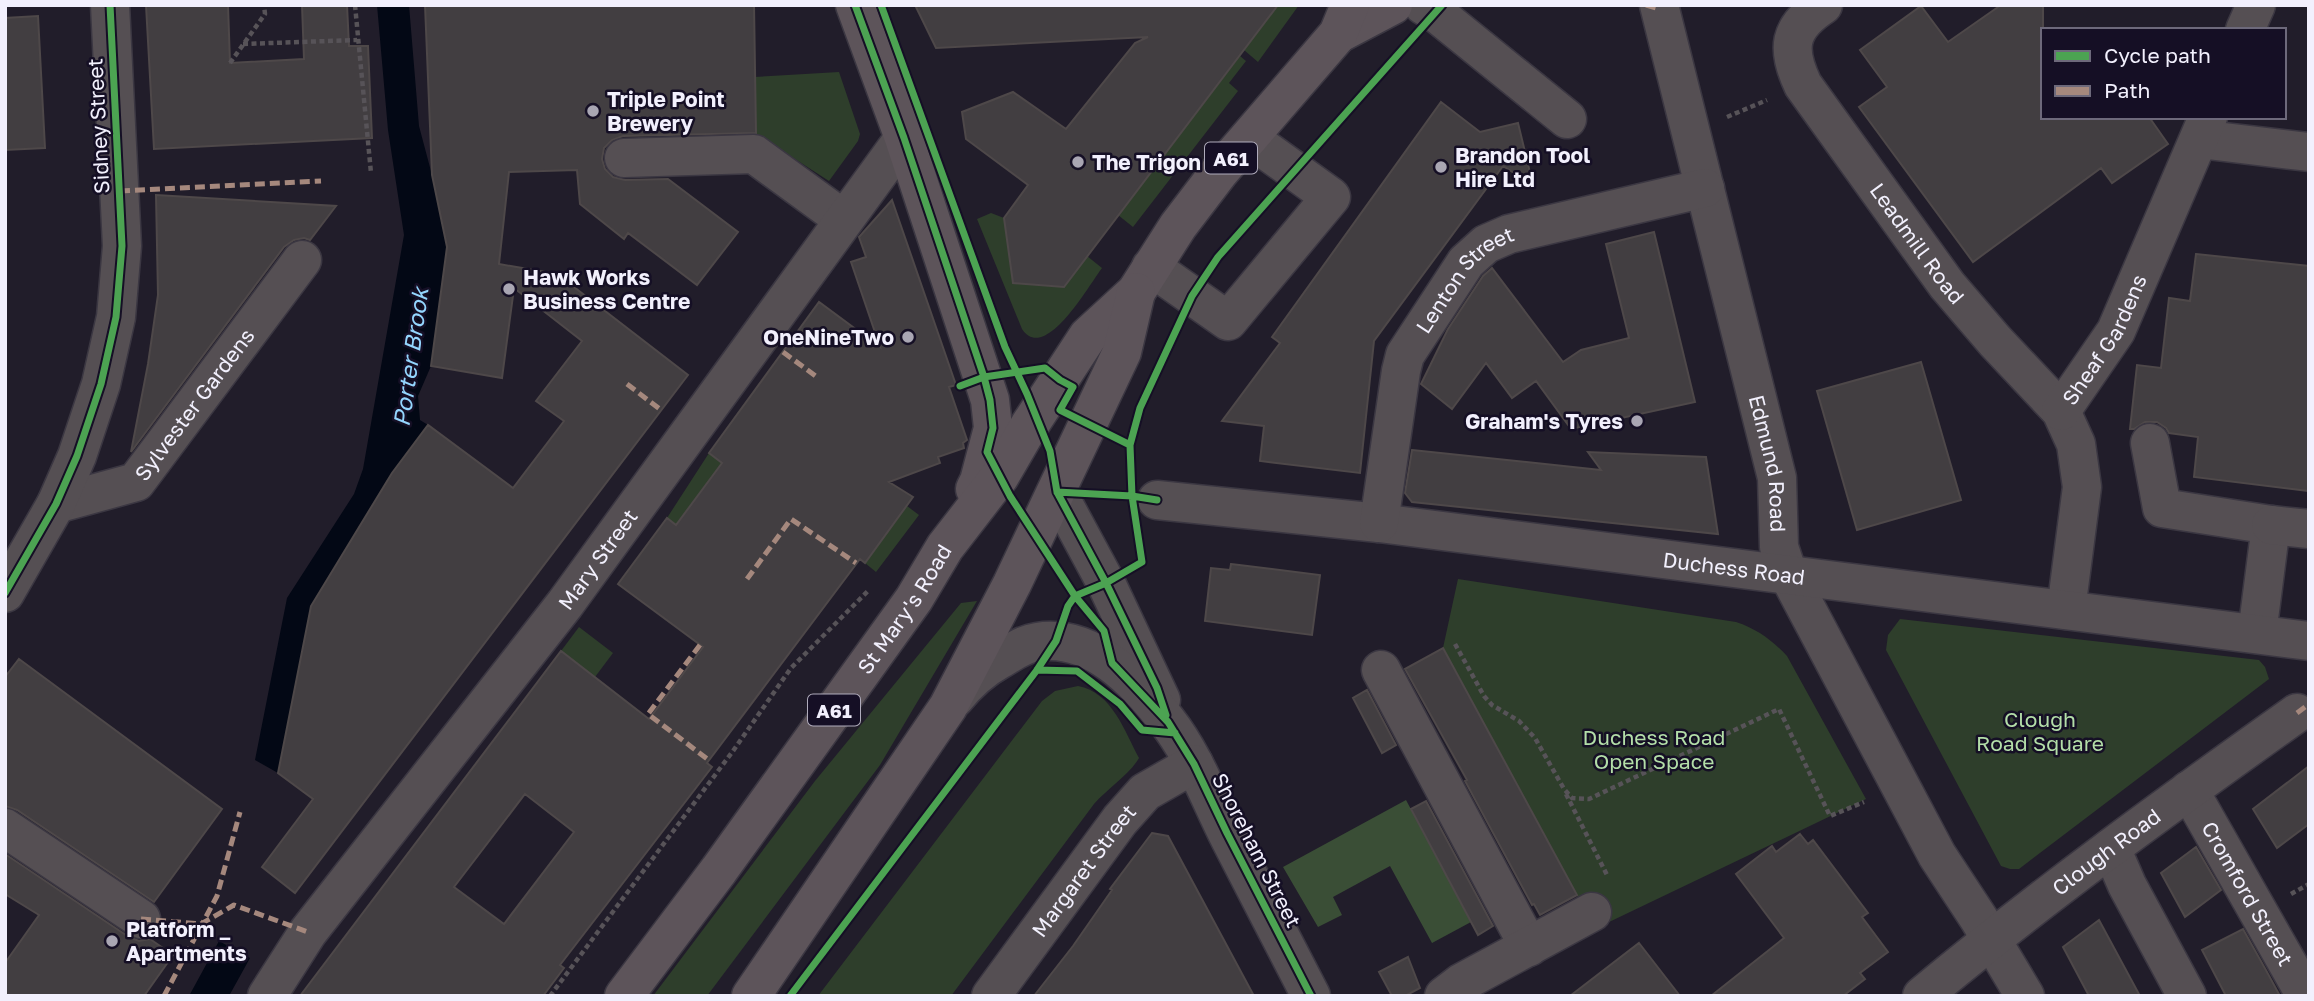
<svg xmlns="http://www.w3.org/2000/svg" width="2314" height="1001" font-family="'Golos Text',sans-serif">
<rect width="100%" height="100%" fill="#211d2a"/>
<path fill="#2e3e2b" d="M 1278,5 L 1299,5 L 1258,62 L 1244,50 Z
M 1240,56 L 1246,61 L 1229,83 L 1238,91 L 1133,227 L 1118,215 Z
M 839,72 L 860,134 L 858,141 L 829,181 L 756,134 L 754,77 Z
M 991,213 L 1004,218 L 1014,283 L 1064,287 L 1087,256 L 1102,268 C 1089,285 1045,364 1022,329 L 977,219 Z
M 709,453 L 768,497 L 758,510 L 712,476 L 676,525 L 667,518 Z
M 907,506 L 919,515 L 876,572 L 865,563 Z
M 1458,579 L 1736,622 C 1757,629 1772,640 1787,656 L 1866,799 L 1607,923 L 1582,905 L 1443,648 Z
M 977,601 L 880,765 L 707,996 L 653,996 L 815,781 L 961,603 Z
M 1900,619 L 2259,660 L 2265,667 L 2269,679 L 2019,869 L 2010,869 L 2001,866 L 1886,650 L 1888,635 Z
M 579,627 L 613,653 L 595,677 L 561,651 Z
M 1078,686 C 1112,692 1125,732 1139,758 C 1130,774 1107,789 1094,804 L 951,996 L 818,996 L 1042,701 L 1055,691 Z"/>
<path fill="#3a4e36" d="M 1406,800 L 1471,922 L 1432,943 L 1390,866 L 1333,897 L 1342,915 L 1318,927 L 1283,867 Z"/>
<path fill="#030815" d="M 377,5 L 409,5 L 419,126 L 432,175 L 447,247 L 431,366 L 418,396 L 420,420 L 428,425 L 391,474 L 311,606 L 278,773 L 255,760 L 287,598 L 354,494 L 363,469 L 404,235 L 388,130 Z
M 219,941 L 250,958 L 229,996 L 189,996 Z"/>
<path fill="#423e41" stroke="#4e4849" stroke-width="2" fill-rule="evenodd" d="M 146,5 L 228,5 L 230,63 L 304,59 L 302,5 L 347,5 L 349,46 L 368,46 L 372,138 L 154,149 Z
M 425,5 L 754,5 L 756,133 L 623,136 L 612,140 L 604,148 L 602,159 L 605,169 L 613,177 L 625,180 L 668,179 L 738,232 L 697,285 L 628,233 L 624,239 L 580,204 L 577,170 L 509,172 L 499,264 L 557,274 L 688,375 L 295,893 L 262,867 L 313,799 L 278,773 L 311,606 L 392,473 L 428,425 L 513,488 L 564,421 L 536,401 L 582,341 L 514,288 L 502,378 L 431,366 L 447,247 L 432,175 Z
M 915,5 L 1278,5 L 1064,287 L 1013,283 L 1004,218 L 1028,185 L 966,139 L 962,112 L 1013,92 L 1066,129 L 1135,43 L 1148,37 L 936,48 Z
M 2001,5 L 2043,5 L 2043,117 L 2149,117 L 2168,144 L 2112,183 L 2101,168 L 1973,262 L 1859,107 L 1887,87 L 1860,50 L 1921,6 L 1948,42 Z
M 38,16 L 45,148 L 5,150 L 5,18 Z
M 1441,102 L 1480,132 L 1518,123 L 1533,185 L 1503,166 L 1374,341 L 1360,473 L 1260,461 L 1264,426 L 1222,421 L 1280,343 L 1272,337 Z
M 156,195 L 336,206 L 310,240 L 304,238 L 294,240 L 284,247 L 131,452 L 148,364 L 158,295 Z
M 892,200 L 956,385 L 949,387 L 967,440 L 963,443 L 964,448 L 938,457 L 940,463 L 889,482 L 913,497 L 865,563 L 860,559 L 707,763 L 712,767 L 560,965 L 564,968 L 543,996 L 300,996 L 561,651 L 649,719 L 703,647 L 618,584 L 667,518 L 676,525 L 722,463 L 709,453 L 819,302 L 880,347 L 851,262 L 866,257 L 859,237 ZM 525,794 L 574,832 L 504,924 L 454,887 Z
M 1654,232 L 1695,402 L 1571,429 L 1536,381 L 1512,398 L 1486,363 L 1452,409 L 1421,384 L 1448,329 L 1483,276 L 1492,268 L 1563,362 L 1581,350 L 1629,338 L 1606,244 Z
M 2196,254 L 2309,266 L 2309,491 L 2194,477 L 2198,437 L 2169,433 L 2166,428 L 2157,422 L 2145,422 L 2134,429 L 2130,429 L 2137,365 L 2161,368 L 2169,298 L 2190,301 Z
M 1921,362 L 1961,500 L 1857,530 L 1817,391 Z
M 1412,450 L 1601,470 L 1588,452 L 1706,457 L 1718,534 L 1412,502 L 1405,493 Z
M 1231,564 L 1320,575 L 1312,635 L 1205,621 L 1211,568 L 1230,570 Z
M 1443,648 L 1577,895 L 1540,915 L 1534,904 L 1532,905 L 1465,781 L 1467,780 L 1405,669 Z
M 19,659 L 222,809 L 154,902 L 17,810 L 5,806 L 5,677 Z
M 1367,690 L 1396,745 L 1382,753 L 1353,698 Z
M 2309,766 L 2309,824 L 2277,848 L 2253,809 Z
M 1426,801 L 1493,926 L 1478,935 L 1411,809 Z
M 1152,833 L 1168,836 L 1254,996 L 1034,996 L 1073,946 L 1112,890 L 1110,889 Z
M 1800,834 L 1808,844 L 1813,840 L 1868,913 L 1862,917 L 1888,952 L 1860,973 L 1865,979 L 1843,996 L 1711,996 L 1784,938 L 1736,874 L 1772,846 L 1776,852 Z
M 2196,847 L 2221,890 L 2185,917 L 2161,873 Z
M 5,854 L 129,937 L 139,941 L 150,939 L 173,955 L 144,996 L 5,996 L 5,963 L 39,915 L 5,894 Z
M 2099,920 L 2140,996 L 2089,996 L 2063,947 Z
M 2243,929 L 2267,972 L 2280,996 L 2226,996 L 2202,950 Z
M 1639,943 L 1680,996 L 1570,996 Z
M 1408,957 L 1420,988 L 1405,996 L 1392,996 L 1379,972 Z"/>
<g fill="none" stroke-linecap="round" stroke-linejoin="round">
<defs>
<g id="minor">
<path d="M 1423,5 L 1436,13 L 1567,119"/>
<path id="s1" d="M 1659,5 L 1777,478 L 1779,547 L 1788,574 L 1937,855 L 1979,919 L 2025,996"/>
<path id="s2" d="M 1823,5 C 1788,28 1786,49 1803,85 L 1947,285 L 1995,341 L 2061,411 L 2076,444 L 2082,487 L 2066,610"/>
<path d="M 2245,30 L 2256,5"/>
<path d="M 2199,139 L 2309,152"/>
<path d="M 624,158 L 754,154 L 843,219"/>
<path d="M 1151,267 L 1228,321 L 1331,197 L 1249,138"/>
<path id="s3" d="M 2061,411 L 2116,331 L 2208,117"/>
<path d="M 2150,443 L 2162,508 L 2271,525 L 2257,634"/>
<path d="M 1057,492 L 1106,583 L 1161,700"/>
<path id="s4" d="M 1157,500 L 1379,523 L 2309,641"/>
<path id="s5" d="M 56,504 L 136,482 L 302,260"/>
<path id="s6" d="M 1379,523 L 1401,371 L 1405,355 L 1466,262 L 1486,244 L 1509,234 L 1705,188"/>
<path d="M 2271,525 L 2309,529"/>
<path d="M 5,593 L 56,504 L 77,456 L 101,384 L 116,317 L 122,246 L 110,5"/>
<path d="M 1381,670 L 1529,947"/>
<path d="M 955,698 C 968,682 981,670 999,660 C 1011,653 1023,644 1037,642 C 1092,633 1137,682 1167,721 C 1195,757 1210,800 1230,839 C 1257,891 1284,944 1311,996"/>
<path id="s7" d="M 2189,790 L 2306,996"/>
<path d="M 5,828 L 141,919"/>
<path d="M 2111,848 L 2127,885 L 2187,996"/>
<path id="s8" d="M 267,996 L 308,932 L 565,604 L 904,138"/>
<path id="s9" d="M 991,996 L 1120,820 L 1145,792 L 1194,764"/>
<path d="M 1444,996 L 1461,983 L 1592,912"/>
<path id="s10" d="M 1922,996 C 2042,896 2169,804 2297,713"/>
</g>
<g id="highway">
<path d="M 855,5 L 904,138 L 990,400 L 993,428 L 979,481 L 975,489"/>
<path d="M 1338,34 L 1393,5"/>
<path id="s11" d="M 624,996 L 719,870 L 914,599 L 945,547 L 1000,476 L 1029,426 L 1088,336 L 1136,292 L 1178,226 L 1220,171 L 1338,34 L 1350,5"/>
<path d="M 751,996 L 948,707 L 1012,584 L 1122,352 L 1136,292"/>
</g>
</defs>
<use href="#minor" stroke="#3b3742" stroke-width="41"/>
<use href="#highway" stroke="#3b3742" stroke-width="41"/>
<path stroke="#575358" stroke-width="4.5" stroke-dasharray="5 3.5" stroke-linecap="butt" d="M 355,5 L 371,173
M 243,44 L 357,40
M 230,63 L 265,14 L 264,5
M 1727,117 L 1767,100
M 1455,644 L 1484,696 L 1492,705 L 1519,721 L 1535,738 L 1564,789 L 1572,798 L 1589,799 L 1779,709 L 1830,816 L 1864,802
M 1566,794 L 1608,877
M 2291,894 L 2309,884
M 550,996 L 733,751 L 791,668 L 869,590"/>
<use href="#minor" stroke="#554f53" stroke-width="38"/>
<use href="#highway" stroke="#5d545a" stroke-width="38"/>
<path stroke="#a5887d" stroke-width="5" stroke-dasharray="10 5" stroke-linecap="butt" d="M 1646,5 L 1660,9
M 120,191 L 321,181
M 783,352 L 817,377
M 627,384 L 661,410
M 747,579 L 791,519 L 856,563
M 700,645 L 648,714 L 710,761
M 2297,713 L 2309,704
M 141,919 L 201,924 L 234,905 L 308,932
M 164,996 L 217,896 L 240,812"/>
<defs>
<path id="cycleway" d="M 855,5 L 904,138 L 984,377 L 990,400 L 993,428 L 987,452 L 1010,496 L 1075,596 L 1104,631 L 1112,663 L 1168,722 L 1194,764 L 1227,833 L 1311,996
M 881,5 L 1005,347 L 1027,394 L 1050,451 L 1057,492 L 1106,583 L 1157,688 L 1166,715
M 960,386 L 984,377 L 1045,368 L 1060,380 L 1073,387 L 1060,410 L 1130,445
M 1057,492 L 1132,496 L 1157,500
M 5,593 L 56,504 L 77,456 L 101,384 L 116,317 L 122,246 L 110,5
M 1037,670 L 1077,671 L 1120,704 L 1142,730 L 1175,733
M 790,996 L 1037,670 L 1056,641 L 1068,606 L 1075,596 L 1106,583 L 1142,562 L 1132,496 L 1130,445 L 1140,408 L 1192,296 L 1218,257 L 1442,5"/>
</defs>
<use href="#cycleway" stroke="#150f25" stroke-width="11"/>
<use href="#cycleway" stroke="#4ca352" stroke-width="7"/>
</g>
<g fill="#a9a6b3" stroke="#150f25" stroke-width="2.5">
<circle cx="593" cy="111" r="7"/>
<circle cx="1078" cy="162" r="7"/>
<circle cx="1441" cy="167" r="7"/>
<circle cx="509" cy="289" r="7"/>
<circle cx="908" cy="337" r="7"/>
<circle cx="1637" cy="421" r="7"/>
<circle cx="112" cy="941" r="7"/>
</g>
<g text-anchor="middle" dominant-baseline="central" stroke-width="5" stroke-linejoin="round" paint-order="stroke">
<g fill="#150f25" stroke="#b0acbc" stroke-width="2">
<rect x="1205" y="142.5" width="52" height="31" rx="5"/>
<rect x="808" y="694.5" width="52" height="31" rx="5"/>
</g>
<g font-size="19" font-weight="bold" fill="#f2f0fd">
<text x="1231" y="158">A61</text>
<text x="834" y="710">A61</text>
</g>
<g font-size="21" font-weight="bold" fill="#f2f0fd" stroke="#150f25" text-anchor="start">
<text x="607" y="99">Triple Point<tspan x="607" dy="24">Brewery</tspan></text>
<text x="1455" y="155">Brandon Tool<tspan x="1455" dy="24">Hire Ltd</tspan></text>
<text x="1092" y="162">The Trigon</text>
<text x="523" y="277">Hawk Works<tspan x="523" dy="24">Business Centre</tspan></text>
<text x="894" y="337" text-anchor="end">OneNineTwo</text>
<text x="1623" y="421" text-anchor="end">Graham's Tyres</text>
<text x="126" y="929">Platform _<tspan x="126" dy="24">Apartments</tspan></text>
</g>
<g font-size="21" fill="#f2f0fd" stroke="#150f25">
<text transform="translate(98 126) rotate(-93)">Sidney Street</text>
<text stroke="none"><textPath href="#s2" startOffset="289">Leadmill Road</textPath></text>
<text stroke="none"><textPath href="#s6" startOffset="268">Lenton Street</textPath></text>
<text stroke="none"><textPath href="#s3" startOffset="84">Sheaf Gardens</textPath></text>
<text stroke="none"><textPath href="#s5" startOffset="180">Sylvester Gardens</textPath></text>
<text stroke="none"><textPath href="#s1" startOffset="472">Edmund Road</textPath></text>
<text stroke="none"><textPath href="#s8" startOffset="548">Mary Street</textPath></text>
<text stroke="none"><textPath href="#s4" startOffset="581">Duchess Road</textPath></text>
<text stroke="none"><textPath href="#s11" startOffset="478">St Mary's Road</textPath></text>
<text transform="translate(1257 850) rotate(63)">Shoreham Street</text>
<text stroke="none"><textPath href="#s10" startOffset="234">Clough Road</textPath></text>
<text stroke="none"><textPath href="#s9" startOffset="156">Margaret Street</textPath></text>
<text stroke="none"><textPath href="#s7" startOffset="119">Cromford Street</textPath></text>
</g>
<g font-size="21" fill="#b3dea8" stroke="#150f25">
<text x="2040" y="719">Clough<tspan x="2040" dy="24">Road Square</tspan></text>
<text x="1654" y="737">Duchess Road<tspan x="1654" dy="24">Open Space</tspan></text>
</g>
<g font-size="23" font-style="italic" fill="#94d6fe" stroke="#150f25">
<text transform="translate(410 357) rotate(-82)">Porter Brook</text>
</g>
</g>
<rect width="2314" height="1001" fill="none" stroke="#f2f0fd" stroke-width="14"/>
<rect x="2041" y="28" width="245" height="91" fill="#150f25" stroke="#6d697b" stroke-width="2"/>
<rect x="2055" y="51" width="35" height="10" fill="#4ca352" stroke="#6d697b" stroke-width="2"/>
<text x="2104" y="63" font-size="21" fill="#f2f0fd">Cycle path</text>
<rect x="2055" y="86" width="35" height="10" fill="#a5887d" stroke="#6d697b" stroke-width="2"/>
<text x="2104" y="98" font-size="21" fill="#f2f0fd">Path</text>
</svg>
